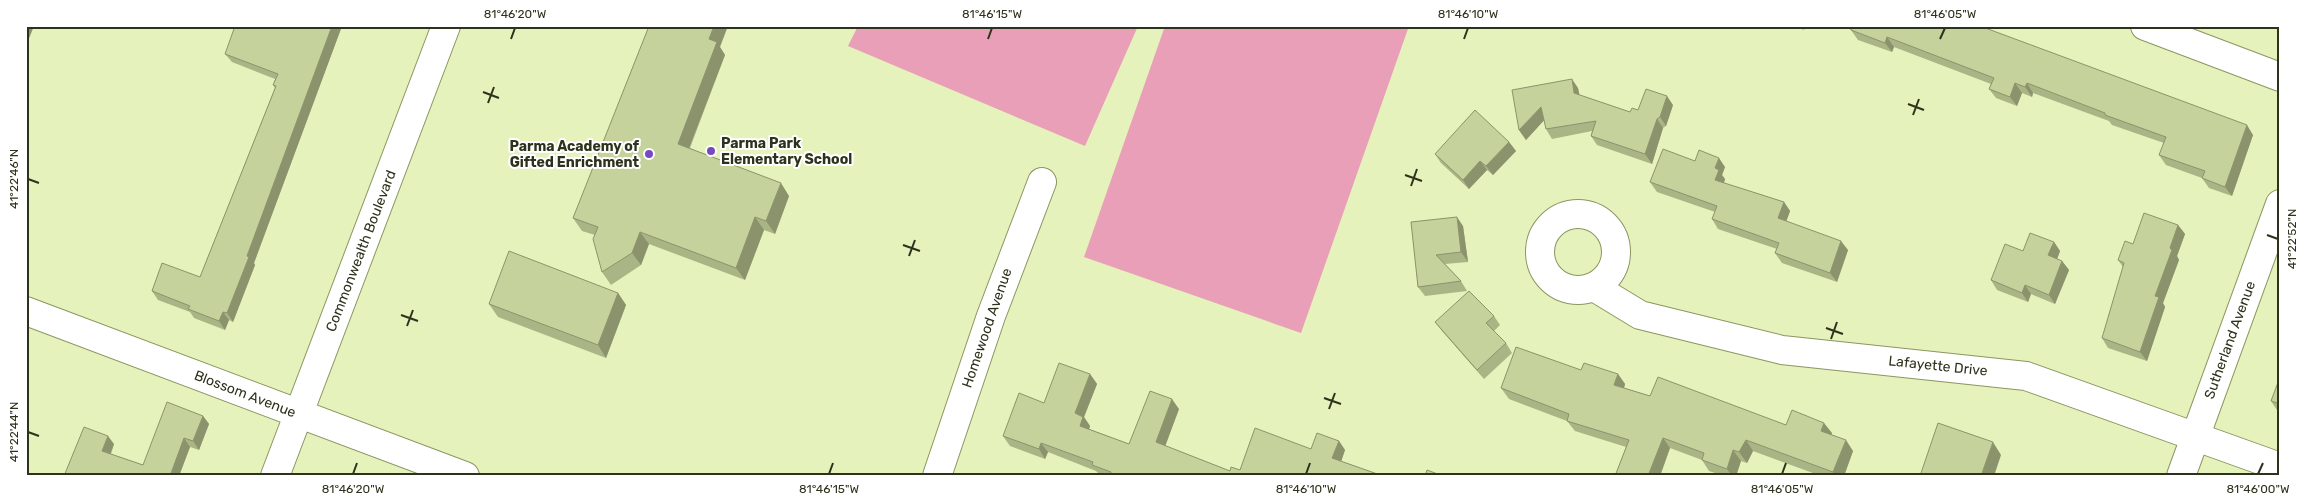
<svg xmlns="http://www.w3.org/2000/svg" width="2306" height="502" font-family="Rubik,sans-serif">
<rect width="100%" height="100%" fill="#e5f2bb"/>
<path fill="#e99fb7" d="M 858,26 L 1138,26 L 1085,146 L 848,46 Z
M 1165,26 L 1409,26 L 1301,333 L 1084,257 Z"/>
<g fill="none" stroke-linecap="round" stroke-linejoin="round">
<defs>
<path id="minor" d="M 2145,26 L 2280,77
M1540 252a38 38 0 1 1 76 0a38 38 0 1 1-76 0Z
M 1594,287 L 1640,315 L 1782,350 L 2026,376 L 2280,467
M 26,311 L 465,476
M 275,476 L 446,26
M 937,476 L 991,316 L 1042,182
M 2181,476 L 2280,204"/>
</defs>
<use href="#minor" stroke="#8b9662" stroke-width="30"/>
<use href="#minor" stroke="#fff" stroke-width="28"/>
</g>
<path fill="#aab586" d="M 342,26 L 254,263 L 255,265 L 233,322 L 229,320 L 225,330 L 194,318 L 190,312 L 158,300 L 152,291 L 200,277 L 275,88 L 273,85 L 275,79 L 232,62 L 225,54 Z
M 1795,26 L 1805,26 L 1804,30 Z
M 1843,26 L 1980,26 L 2253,135 L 2232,196 L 2209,188 L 2202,178 L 2166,165 L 2159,155 L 2164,143 L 2112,125 L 2109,121 L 2033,93 L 2032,97 L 2022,93 L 2017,106 L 1996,98 L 1989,89 L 1991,84 L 1894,47 L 1892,52 L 1858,40 L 1851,30 Z
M 720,47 L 725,55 L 690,148 L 789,196 L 775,234 L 764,230 L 745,280 L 649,244 L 641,265 L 611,285 L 602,272 L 595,235 L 582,231 L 573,218 Z
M 1578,88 L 1579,95 L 1630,112 L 1673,105 L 1666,126 L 1663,128 L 1652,164 L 1597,145 L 1591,136 L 1592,131 L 1552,139 L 1546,129 L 1544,120 L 1526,140 L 1519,130 Z
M 1509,142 L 1516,151 L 1493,175 L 1487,170 L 1469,189 L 1441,163 L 1435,154 Z
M 1695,161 L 1725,167 L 1722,175 L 1725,179 L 1724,183 L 1784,202 L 1790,211 L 1786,221 L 1848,250 L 1837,282 L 1782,263 L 1775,253 L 1777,249 L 1718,229 L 1712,219 L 1715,212 L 1657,192 L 1650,182 Z
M 1411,222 L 1463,226 L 1468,262 L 1445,264 L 1461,281 L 1467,291 L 1425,296 L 1418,287 Z
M 2178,225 L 2185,234 L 2177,256 L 2179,260 L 2163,303 L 2165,307 L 2147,361 L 2108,348 L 2102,338 L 2123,267 L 2118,260 Z
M 2054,242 L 2060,251 L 2057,259 L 2062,261 L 2069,270 L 2055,304 L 2031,294 L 2028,302 L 1997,290 L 1991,280 L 2023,251 Z
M 618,293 L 626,305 L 606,358 L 498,317 L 489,304 Z
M 1494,316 L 1500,325 L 1494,331 L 1506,343 L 1512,353 L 1484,379 L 1442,331 L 1435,322 Z
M 1581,370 L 1618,374 L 1625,384 L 1624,388 L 1650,396 L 1786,425 L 1832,433 L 1831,435 L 1853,451 L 1844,476 L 1821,476 L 1753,451 L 1747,463 L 1741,461 L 1736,476 L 1724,476 L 1709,471 L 1702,460 L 1670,448 L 1660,476 L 1615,476 L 1626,447 L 1575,431 L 1567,421 L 1509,399 L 1501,388 Z
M 1090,374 L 1097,384 L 1084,417 L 1090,426 L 1089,429 L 1129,444 L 1179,409 L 1165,446 L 1230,471 L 1240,470 L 1339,441 L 1345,450 L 1341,461 L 1383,476 L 1102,476 L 1099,474 L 1096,471 L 1048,452 L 1045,459 L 1010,446 L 1003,436 L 1044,403 Z
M 2280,377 L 2280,411 L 2277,410 L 2271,401 Z
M 203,416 L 209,424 L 199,450 L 190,447 L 179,476 L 64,476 L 114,444 L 111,454 L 143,465 Z"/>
<path fill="#8b936d" d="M 26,26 L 34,26 L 26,46 Z
M 332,26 L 342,26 L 254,263 L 255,265 L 233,322 L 227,313 L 247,256 Z
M 714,26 L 728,26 L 720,47 L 725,55 L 686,156 L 678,144 L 709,39 Z
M 1887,37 L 1894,47 L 1892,52 L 1885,43 Z
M 1572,79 L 1578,88 L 1581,102 L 1574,93 Z
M 2015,83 L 2022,93 L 2017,106 L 2010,97 Z
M 2027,83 L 2033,93 L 2032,97 L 2025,87 Z
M 1667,96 L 1673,105 L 1666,126 L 1660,117 Z
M 1541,107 L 1548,116 L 1526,140 L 1519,130 Z
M 1657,119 L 1663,128 L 1652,164 L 1645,154 Z
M 2247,125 L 2253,135 L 2232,196 L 2225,187 Z
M 1509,142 L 1516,151 L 1493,175 L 1486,166 Z
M 1719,158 L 1725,167 L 1722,175 L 1725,179 L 1722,189 L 1715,180 L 1715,168 Z
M 1480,161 L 1487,170 L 1469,189 L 1463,180 Z
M 781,183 L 789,196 L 775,234 L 766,221 Z
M 1784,202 L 1790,211 L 1784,228 L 1778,218 Z
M 755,217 L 764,230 L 745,280 L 736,268 Z
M 1457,217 L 1463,226 L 1468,262 L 1461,252 Z
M 2178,225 L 2185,234 L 2177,256 L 2179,260 L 2163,303 L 2165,307 L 2147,361 L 2140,352 L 2155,296 L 2170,248 Z
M 640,232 L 649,244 L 641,265 L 632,253 Z
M 1841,241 L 1848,250 L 1837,282 L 1830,273 Z
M 2054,242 L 2060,251 L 2055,265 L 2048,255 Z
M 2062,261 L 2069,270 L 2055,304 L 2049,295 Z
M 2025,285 L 2031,294 L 2028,302 L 2022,293 Z
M 618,293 L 626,305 L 606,358 L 598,345 Z
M 223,312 L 229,320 L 225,330 L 219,321 Z
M 1090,374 L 1097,384 L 1084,417 L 1090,426 L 1087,436 L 1080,426 L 1075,413 Z
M 1618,374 L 1625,384 L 1622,395 L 1614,385 Z
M 1172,399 L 1179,409 L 1163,452 L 1156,442 Z
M 203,416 L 209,424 L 199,450 L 193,441 Z
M 1824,423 L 1832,433 L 1829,441 L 1821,431 Z
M 108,436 L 114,444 L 108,460 L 102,451 Z
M 184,438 L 190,447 L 179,476 L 170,476 Z
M 1663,438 L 1670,448 L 1660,476 L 1648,476 Z
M 1746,440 L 1753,451 L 1747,463 L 1739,452 Z
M 1846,440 L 1853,451 L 1844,476 L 1836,476 L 1833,472 Z
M 1339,441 L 1345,450 L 1339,468 L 1332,458 Z
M 1993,442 L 2001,455 L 1994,476 L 1981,476 Z
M 1041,443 L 1048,452 L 1045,459 L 1039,449 Z
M 1733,450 L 1741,461 L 1736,476 L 1732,476 L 1727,469 Z"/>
<path fill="#c6d29c" stroke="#8b936d" d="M 235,26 L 332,26 L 247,256 L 249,257 L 227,313 L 223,312 L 219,321 L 188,309 L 190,306 L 152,291 L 162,263 L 200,277 L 276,86 L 273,85 L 278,74 L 225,54 Z
M 649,26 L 714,26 L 709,39 L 717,42 L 678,144 L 781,183 L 766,221 L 755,217 L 736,268 L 640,232 L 632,253 L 602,272 L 593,239 L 598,227 L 573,218 Z
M 1853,26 L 1980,26 L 2247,125 L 2225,187 L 2202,178 L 2205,171 L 2159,155 L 2166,137 L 2105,115 L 2105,113 L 2027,83 L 2025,87 L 2015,83 L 2010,97 L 1989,89 L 1994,78 L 1887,37 L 1885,43 L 1851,30 Z
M 1572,79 L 1574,93 L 1630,112 L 1632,108 L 1638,110 L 1646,89 L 1667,96 L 1660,117 L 1657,119 L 1645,154 L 1591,136 L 1596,121 L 1546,129 L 1541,107 L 1519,130 L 1512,90 Z
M 1475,110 L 1509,142 L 1486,166 L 1480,161 L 1463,180 L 1435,154 Z
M 1663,149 L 1695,161 L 1699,150 L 1719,158 L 1715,168 L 1719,170 L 1715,180 L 1784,202 L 1778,218 L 1841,241 L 1830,273 L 1775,253 L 1779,243 L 1712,219 L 1717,206 L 1650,182 Z
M 2144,213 L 2178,225 L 2170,248 L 2172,250 L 2155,296 L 2159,297 L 2140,352 L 2102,338 L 2124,263 L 2118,260 L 2125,241 L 2133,244 Z
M 1457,217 L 1461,252 L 1436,255 L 1461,281 L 1418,287 L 1411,222 Z
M 2030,233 L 2054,242 L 2048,255 L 2062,261 L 2049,295 L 2025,285 L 2022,293 L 1991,280 L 2005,244 L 2023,251 Z
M 509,251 L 618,293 L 598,345 L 489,304 Z
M 1469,291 L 1494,316 L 1486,323 L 1506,343 L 1477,370 L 1435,322 Z
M 1516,347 L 1581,370 L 1584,363 L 1618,374 L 1614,385 L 1650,396 L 1658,377 L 1786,425 L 1792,410 L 1824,423 L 1821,431 L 1846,440 L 1833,472 L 1746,440 L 1739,452 L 1733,450 L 1727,469 L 1702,460 L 1704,453 L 1663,438 L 1648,476 L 1615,476 L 1629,440 L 1567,421 L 1569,414 L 1501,388 Z
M 1059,363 L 1090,374 L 1075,413 L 1083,417 L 1080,426 L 1129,444 L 1150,391 L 1172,399 L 1156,442 L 1230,471 L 1231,467 L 1240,470 L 1255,428 L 1311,449 L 1317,433 L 1339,441 L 1332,458 L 1383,476 L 1110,476 L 1111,472 L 1092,465 L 1093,462 L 1041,443 L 1039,449 L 1003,436 L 1019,393 L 1044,403 Z
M 2280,377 L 2280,404 L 2271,401 Z
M 167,402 L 203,416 L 193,441 L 184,438 L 170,476 L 64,476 L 84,427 L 108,436 L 102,451 L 143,465 Z
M 1938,423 L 1993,442 L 1981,476 L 1920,476 Z
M 1427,470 L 1443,476 L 1425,476 Z"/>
<path fill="none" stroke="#2d321c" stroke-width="2" d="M 511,39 L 515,28M 988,39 L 992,28M 1464,39 L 1468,28M 1940,39 L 1945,28M 483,92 L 499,98M 488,103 L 494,87M 1908,104 L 1924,110M 1913,115 L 1919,99M 1405,175 L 1422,181M 28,179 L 39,183M 1411,186 L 1417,169M 2267,235 L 2278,239M 903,245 L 920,251M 909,256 L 915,240M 401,315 L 418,321M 407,326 L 413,310M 1826,328 L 1843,334M 1831,339 L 1837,322M 1324,398 L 1341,404M 1329,409 L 1335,393M 28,432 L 39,436M 353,474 L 357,463M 829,474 L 833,463M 1306,474 L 1310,463M 1782,474 L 1786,463M 2258,474 L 2263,463"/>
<g fill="#7848c0" stroke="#fff" stroke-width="2">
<circle cx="711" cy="151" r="5"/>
<circle cx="649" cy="154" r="5"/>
</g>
<g text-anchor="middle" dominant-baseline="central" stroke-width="4" stroke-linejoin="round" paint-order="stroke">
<g font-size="14" font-weight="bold" fill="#2d321c" stroke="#fff" text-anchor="start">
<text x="721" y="143">Parma Park<tspan x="721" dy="16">Elementary School</tspan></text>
<text x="639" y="146" text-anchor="end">Parma Academy of<tspan x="639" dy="16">Gifted Enrichment</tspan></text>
</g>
<g font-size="14" fill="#2d321c" stroke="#fff">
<text transform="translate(361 251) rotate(-69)">Commonwealth Boulevard</text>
<text transform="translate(987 328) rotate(-71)">Homewood Avenue</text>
<text transform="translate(2230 340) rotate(-70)">Sutherland Avenue</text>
<text transform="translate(1938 366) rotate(6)">Lafayette Drive</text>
<text transform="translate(245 394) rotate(21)">Blossom Avenue</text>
</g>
</g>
<rect width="2306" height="502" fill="none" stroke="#ffffff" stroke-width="55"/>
<rect x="28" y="28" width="2250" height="446" fill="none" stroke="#2d321c" stroke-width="2"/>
<g font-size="12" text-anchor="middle" fill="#2d321c">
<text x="515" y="18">81°46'20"W</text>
<text x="992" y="18">81°46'15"W</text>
<text x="1468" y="18">81°46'10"W</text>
<text x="1945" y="18">81°46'05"W</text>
<text transform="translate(14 179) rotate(-90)" y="4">41°22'46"N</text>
<text transform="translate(2292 239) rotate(-90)" y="4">41°22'52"N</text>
<text transform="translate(14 432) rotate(-90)" y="4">41°22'44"N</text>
<text x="353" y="493">81°46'20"W</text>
<text x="829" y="493">81°46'15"W</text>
<text x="1306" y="493">81°46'10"W</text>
<text x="1782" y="493">81°46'05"W</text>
<text x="2258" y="493">81°46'00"W</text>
</g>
</svg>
